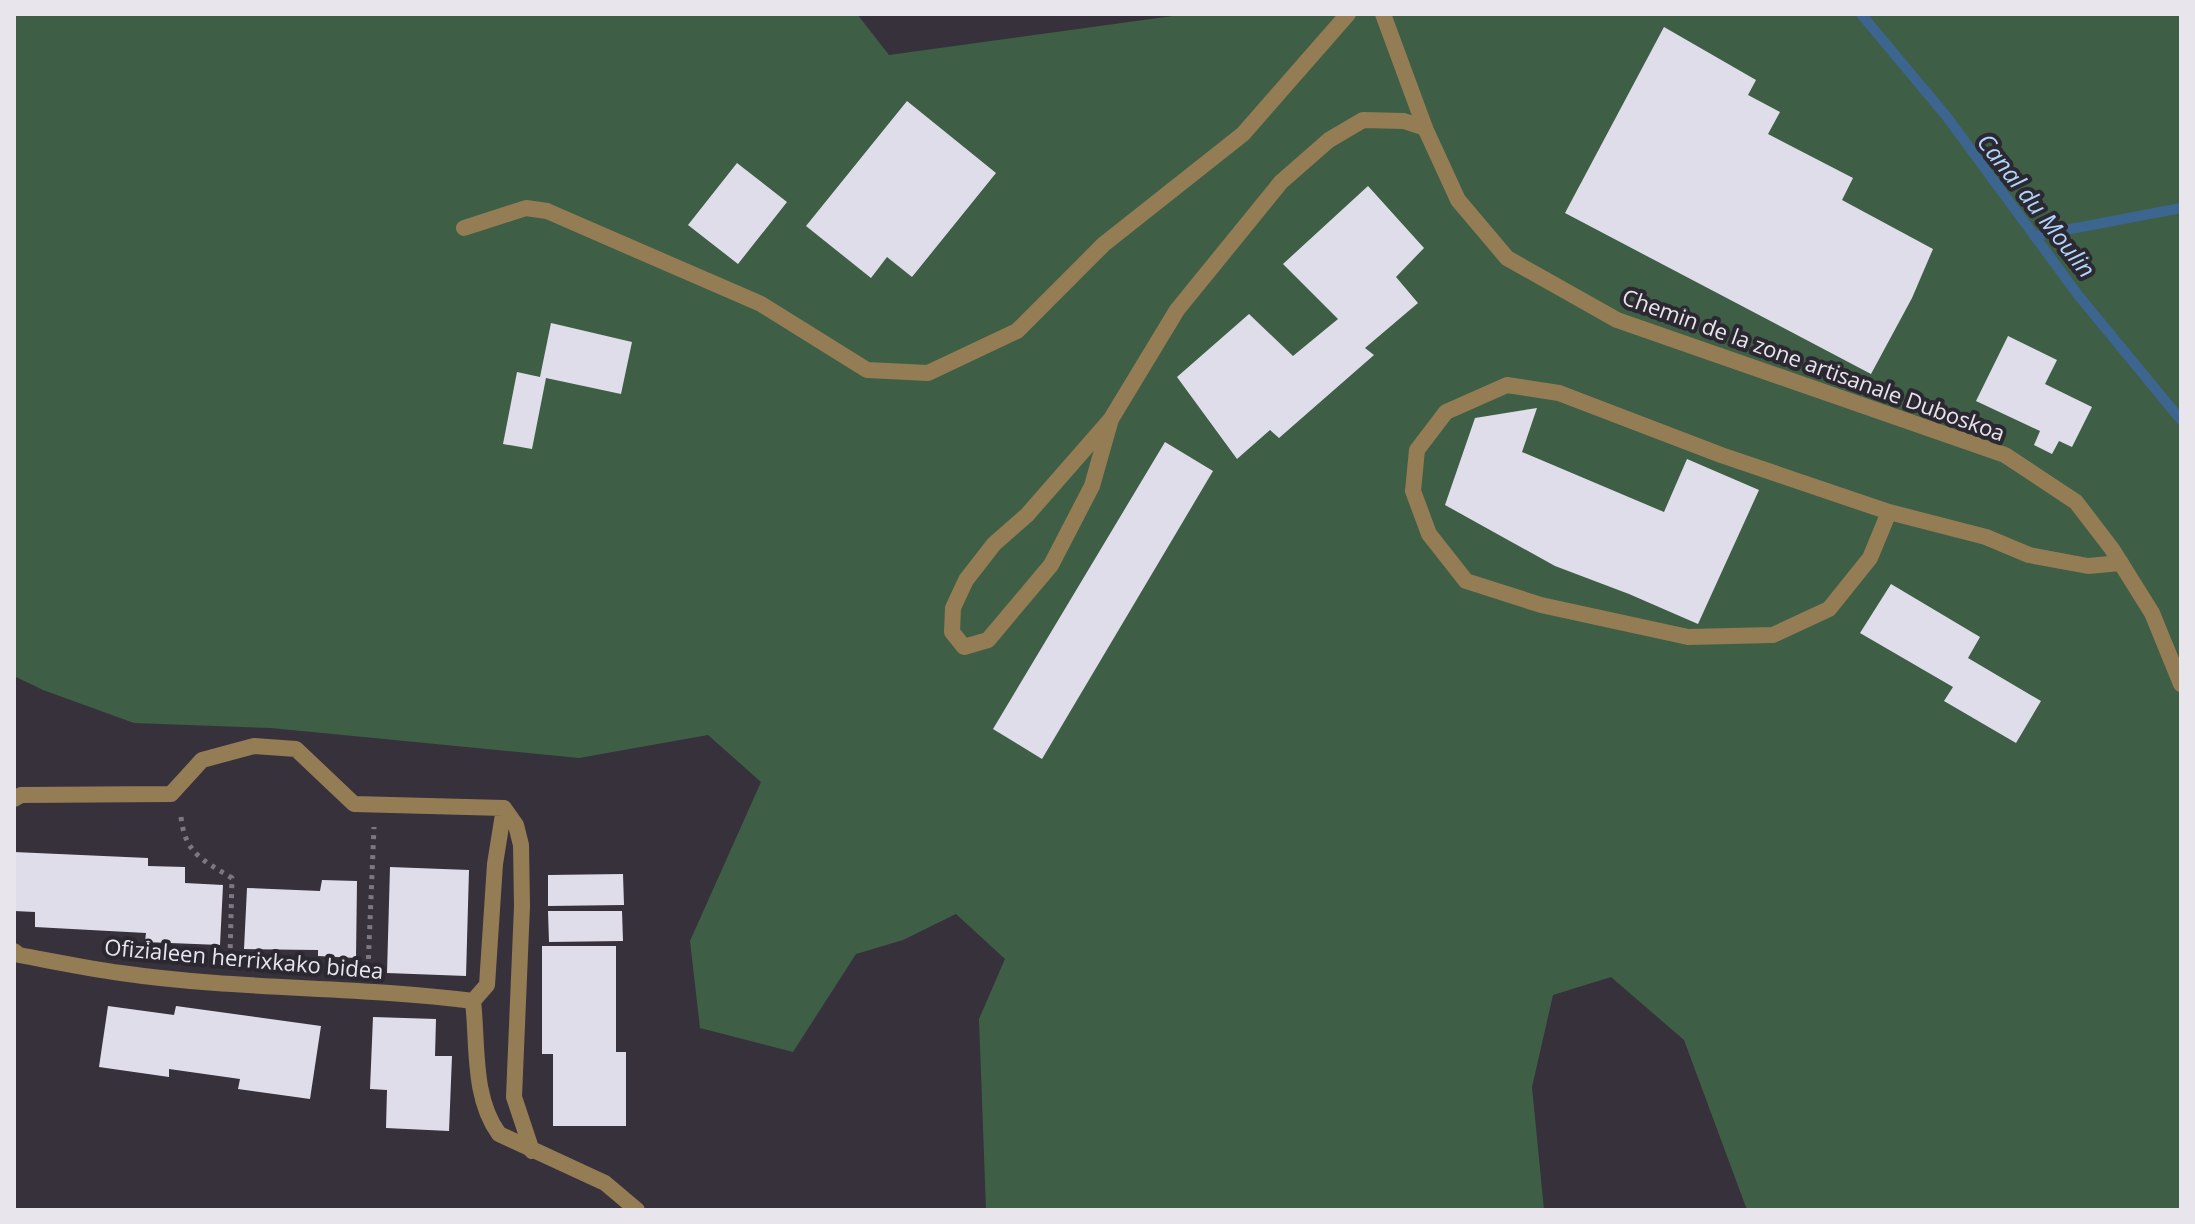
<svg xmlns="http://www.w3.org/2000/svg" width="2195" height="1224" font-family="'Open Sans',sans-serif">
<rect width="100%" height="100%" fill="#37313c"/>
<path fill="#3e5f46" d="M 14,14 L 857,14 L 889,55 L 1187,14 L 2181,14 L 2181,1210 L 1747,1210 L 1684,1040 L 1611,977 L 1553,995 L 1532,1087 L 1544,1210 L 986,1210 L 979,1019 L 1005,959 L 956,914 L 903,940 L 856,954 L 793,1052 L 700,1028 L 690,941 L 761,782 L 708,735 L 579,758 L 271,728 L 134,723 L 43,690 L 14,676 Z"/>
<g fill="none" stroke-linecap="round" stroke-linejoin="round">
<path stroke="#3c668f" stroke-width="10" d="M 1861,14 L 1947,117 L 2078,295 L 2181,420
M 2034,236 L 2181,208"/>
</g>
<path fill="#e0ddeb" d="M 1664,27 L 1756,80 L 1748,95 L 1780,112 L 1768,134 L 1853,178 L 1842,200 L 1933,249 L 1912,298 L 1871,374 L 1565,213 Z
M 907,101 L 996,173 L 912,277 L 887,257 L 871,278 L 806,226 Z
M 737,163 L 787,202 L 738,264 L 688,225 Z
M 1368,186 L 1424,248 L 1396,277 L 1418,303 L 1365,348 L 1374,355 L 1279,438 L 1270,430 L 1237,459 L 1177,377 L 1249,314 L 1293,356 L 1338,319 L 1283,264 Z
M 551,323 L 632,342 L 621,394 L 546,378 L 532,449 L 503,444 L 517,372 L 540,377 Z
M 2008,336 L 2057,360 L 2045,384 L 2092,407 L 2072,447 L 2059,441 L 2052,454 L 2034,445 L 2040,431 L 1976,401 Z
M 1537,408 L 1522,452 L 1664,512 L 1687,459 L 1759,490 L 1698,624 L 1629,594 L 1555,566 L 1445,505 L 1475,418 Z
M 1165,442 L 1213,471 L 1042,759 L 993,729 Z
M 1891,584 L 1980,637 L 1968,658 L 2041,701 L 2016,743 L 1944,701 L 1953,687 L 1860,633 Z
M 14,852 L 148,858 L 148,866 L 185,867 L 185,883 L 223,885 L 220,945 L 145,942 L 146,933 L 35,927 L 35,912 L 14,911 Z
M 390,867 L 469,870 L 466,976 L 387,973 Z
M 623,874 L 624,905 L 548,906 L 548,875 Z
M 322,880 L 357,881 L 356,958 L 318,956 L 318,950 L 244,949 L 247,888 L 320,891 Z
M 548,911 L 622,911 L 623,941 L 549,942 Z
M 542,946 L 616,946 L 616,1052 L 626,1052 L 626,1126 L 553,1126 L 553,1054 L 542,1054 Z
M 108,1006 L 174,1015 L 176,1006 L 321,1026 L 310,1099 L 238,1089 L 240,1079 L 169,1069 L 169,1077 L 99,1067 Z
M 373,1017 L 436,1019 L 435,1056 L 452,1056 L 449,1131 L 386,1128 L 387,1090 L 370,1089 Z"/>
<g fill="none" stroke-linecap="round" stroke-linejoin="round">
<path stroke="#7c7781" stroke-width="5" stroke-dasharray="4 6" stroke-linecap="butt" d="M 181,817 C 185,854 203,860 232,878 L 230,958
M 368,969 L 374,827"/>
<path stroke="#947c54" stroke-width="16" d="M 1111,419 L 1027,515 L 994,544 L 966,580 L 953,608 L 952,632 L 964,647 L 988,640 L 1051,565 L 1092,486 L 1111,419 L 1177,310 L 1281,182 L 1329,140 L 1363,120 L 1404,121 L 1425,128
M 1889,512 L 1870,558 L 1829,609 L 1773,635 L 1688,637 L 1541,605 L 1466,581 L 1429,534 L 1413,491 L 1417,450 L 1446,412 L 1507,385 L 1559,393 L 1721,455 L 1889,512 L 1986,537 L 2029,555 L 2088,566 L 2121,563"/>
<path stroke="#947c54" stroke-width="16" d="M 1383,14 L 1425,128 L 1458,200 L 1507,258 L 1617,320 L 2005,455 L 2076,502 L 2112,549 L 2152,613 L 2181,684
M 464,228 L 526,208 L 547,211 L 761,304 L 867,370 L 928,373 L 1017,331 L 1104,244 L 1243,134 L 1348,14
M 14,799 L 21,795 L 171,794 L 202,760 L 254,746 L 296,749 L 354,804 L 504,808 L 516,825 L 521,845 L 522,906 L 514,1097 L 532,1151
M 14,951 L 19,955 C 52,961 86,968 121,973 C 237,990 356,986 473,1001 C 478,1045 472,1097 499,1134 L 605,1183 L 637,1210
M 473,1001 L 487,985 L 495,864 L 504,808"/>
</g>
<g text-anchor="middle" dominant-baseline="central" stroke-width="8" stroke-linejoin="round" paint-order="stroke">
<g font-size="22" fill="#e8e5ec" stroke="#2c2832">
<text transform="translate(1814 364) rotate(20)">Chemin de la zone artisanale Duboskoa</text>
<text transform="translate(244 958) rotate(5)">Ofizialeen herrixkako bidea</text>
</g>
<g font-size="24" font-style="italic" fill="#b1d6fd" stroke="#2c2832">
<text transform="translate(2037 205) rotate(52)">Canal du Moulin</text>
</g>
</g>
<rect width="2195" height="1224" fill="none" stroke="#e8e5ec" stroke-width="32"/>
</svg>
